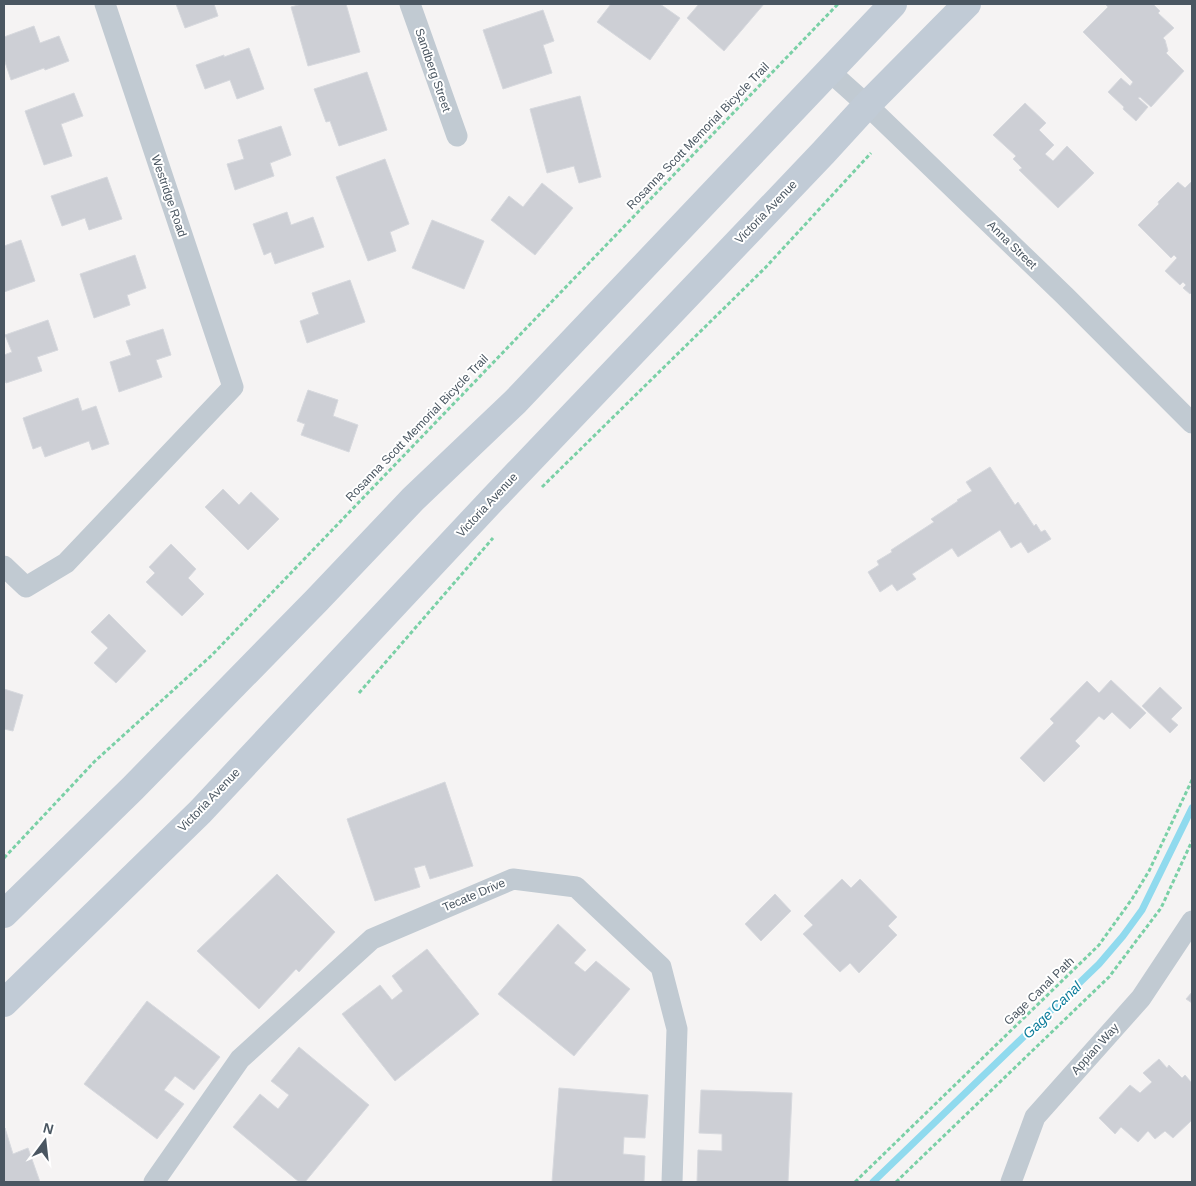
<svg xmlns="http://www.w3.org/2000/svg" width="1196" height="1186" font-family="Helvetica,sans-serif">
<rect width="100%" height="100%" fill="#f5f3f3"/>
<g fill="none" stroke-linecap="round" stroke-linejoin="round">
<path stroke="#90daee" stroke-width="7" d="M 873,1182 L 1099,964 L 1123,936 L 1142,910 L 1192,808"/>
</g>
<path fill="#cdcfd5" stroke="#d7d9de" d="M 176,4 L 216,4 L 214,4 L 218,16 L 185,28 Z
M 302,4 L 346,4 L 360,52 L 308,66 L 291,7 Z
M 611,4 L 660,4 L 680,18 L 650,60 L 597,22 Z
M 699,4 L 764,4 L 724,51 L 687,18 Z
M 1105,4 L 1153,4 L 1160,11 L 1158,13 L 1174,28 L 1163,38 L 1165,40 L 1168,51 L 1166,53 L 1184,71 L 1151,107 L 1140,97 L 1138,98 L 1148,107 L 1136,121 L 1123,109 L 1124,107 L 1108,92 L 1121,78 L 1130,86 L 1133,82 L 1083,32 L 1108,7 Z
M 543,10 L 554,41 L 543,45 L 552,73 L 503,89 L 483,30 Z
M 34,26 L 40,43 L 59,36 L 69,61 L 45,70 L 44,68 L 11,80 L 4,59 L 4,37 Z
M 249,48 L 264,89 L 237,99 L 230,80 L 205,89 L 196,65 L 224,55 L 224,57 Z
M 367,72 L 387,130 L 339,146 L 330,121 L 326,122 L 314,89 Z
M 74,93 L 83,116 L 61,124 L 72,156 L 44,165 L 25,111 Z
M 580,96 L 601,177 L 579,183 L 574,166 L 547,173 L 530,109 Z
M 1025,103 L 1046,123 L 1039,130 L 1054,145 L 1045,154 L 1053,161 L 1067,146 L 1094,173 L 1058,208 L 1019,170 L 1022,168 L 1013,159 L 1016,156 L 993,135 Z
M 281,126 L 291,155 L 270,163 L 274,176 L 235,190 L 227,164 L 244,159 L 238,140 Z
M 385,159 L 409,224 L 390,232 L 396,251 L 368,261 L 336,177 Z
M 107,177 L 122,219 L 89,230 L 85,218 L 62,226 L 51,196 Z
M 1192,181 L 1192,243 L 1191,244 L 1192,292 L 1190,294 L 1183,288 L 1186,285 L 1183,282 L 1180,285 L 1165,271 L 1177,258 L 1174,255 L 1171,258 L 1138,225 L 1159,204 L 1158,202 L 1178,182 L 1185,188 Z
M 542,183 L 573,208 L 535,255 L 491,220 L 509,196 L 523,207 Z
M 287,212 L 291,225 L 313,217 L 324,247 L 275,264 L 271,252 L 264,255 L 253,224 Z
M 432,220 L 484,241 L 464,289 L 412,268 Z
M 21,240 L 35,281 L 4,292 L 4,246 Z
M 135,255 L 146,288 L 127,295 L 130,305 L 94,318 L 80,274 Z
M 350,280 L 365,322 L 307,343 L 300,321 L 319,314 L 312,293 Z
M 48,320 L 58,350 L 37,357 L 42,371 L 6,383 L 4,378 L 4,355 L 12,352 L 5,335 Z
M 163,329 L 171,355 L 156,360 L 162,377 L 119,392 L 110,362 L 131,355 L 126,341 Z
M 308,390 L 338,400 L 333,416 L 358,425 L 349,452 L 301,435 L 305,424 L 297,421 Z
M 78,398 L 82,411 L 96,406 L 109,444 L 92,450 L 89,441 L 45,457 L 41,446 L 33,449 L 23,418 Z
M 990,467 L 1015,505 L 1018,502 L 1034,526 L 1036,524 L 1041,532 L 1045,530 L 1051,539 L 1028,553 L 1021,542 L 1011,548 L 1000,530 L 958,557 L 952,548 L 912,574 L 916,579 L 897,591 L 892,584 L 880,592 L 868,572 L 879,565 L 877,561 L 892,552 L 891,550 L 934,522 L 931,519 L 958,501 L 957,500 L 972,491 L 966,482 Z
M 223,489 L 239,505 L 251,492 L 279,519 L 248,550 L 205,507 Z
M 171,544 L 196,569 L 188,578 L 204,594 L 182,616 L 146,582 L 155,573 L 149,567 Z
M 109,614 L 146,651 L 116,683 L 94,663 L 108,648 L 91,632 Z
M 1111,680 L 1146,713 L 1130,729 L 1112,712 L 1104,720 L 1099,716 L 1075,741 L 1080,746 L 1044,782 L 1020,758 L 1054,723 L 1050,719 L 1087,681 L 1099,693 Z
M 1160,687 L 1182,708 L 1171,719 L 1178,725 L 1170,733 L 1142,706 Z
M 4,689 L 23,695 L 13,731 L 4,729 Z
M 445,782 L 473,866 L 430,879 L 425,865 L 414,868 L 420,887 L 375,901 L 347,819 Z
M 277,874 L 335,932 L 299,972 L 296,969 L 259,1009 L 197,951 Z
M 842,879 L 851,888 L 860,879 L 897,917 L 888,926 L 897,935 L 859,973 L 850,963 L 840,972 L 803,934 L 813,925 L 804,916 Z
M 775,894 L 791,911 L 761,941 L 745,924 Z
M 558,924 L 586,950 L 574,963 L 585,972 L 596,961 L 630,989 L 574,1056 L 498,994 Z
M 427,949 L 479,1014 L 395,1081 L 342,1014 L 380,985 L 392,1000 L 403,991 L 392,976 Z
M 1192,992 L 1192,1003 L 1186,999 Z
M 147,1001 L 220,1057 L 194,1090 L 175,1076 L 164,1090 L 184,1104 L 157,1139 L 84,1084 Z
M 299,1047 L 369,1105 L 305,1182 L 299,1182 L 233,1127 L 260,1094 L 278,1109 L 289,1095 L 271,1081 Z
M 1159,1059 L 1167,1068 L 1169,1065 L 1182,1078 L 1185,1075 L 1191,1082 L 1192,1081 L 1192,1120 L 1173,1138 L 1165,1131 L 1155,1139 L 1148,1131 L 1138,1142 L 1121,1127 L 1115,1134 L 1099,1118 L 1130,1085 L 1140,1093 L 1152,1082 L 1143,1073 Z
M 559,1088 L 648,1095 L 645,1138 L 624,1137 L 623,1154 L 645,1156 L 644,1182 L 552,1182 Z
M 701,1090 L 792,1093 L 788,1182 L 697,1182 L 698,1150 L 722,1151 L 722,1134 L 699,1133 Z
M 5,1128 L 13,1154 L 28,1148 L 40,1182 L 4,1182 Z"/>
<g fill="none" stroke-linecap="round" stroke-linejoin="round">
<path stroke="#7ad0a6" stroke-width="3" stroke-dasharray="4 2.5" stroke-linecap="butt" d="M 542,487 L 765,268 L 871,153
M 359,693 L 493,538
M 4,858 L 94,762 L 212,655 L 838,4
M 855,1182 L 1099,945 L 1132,899 L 1149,871 L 1192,780
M 896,1182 L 1109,977 L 1161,908 L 1192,841"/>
<path stroke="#c1cad2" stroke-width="21" d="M 410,4 L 457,136
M 829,71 L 867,105 L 1065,296 L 1192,423
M 4,566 L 26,587 L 66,563 L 233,387 L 105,4
M 154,1182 L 240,1059 L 372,939 L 513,879 L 576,887 L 661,967 L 677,1029 L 672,1182
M 1011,1182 L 1035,1117 L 1141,998 L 1192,921"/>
<path stroke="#c1cbd6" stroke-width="28" d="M 4,914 L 133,788 L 317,600 L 413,499 L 515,402 L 893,4
M 4,1003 L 200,812 L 492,500 L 823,153 L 867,105 L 967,4"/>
</g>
<g text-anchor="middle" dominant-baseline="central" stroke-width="4" stroke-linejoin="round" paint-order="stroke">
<g font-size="12" fill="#4a5661" stroke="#fff">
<text transform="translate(433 70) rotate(71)">Sandberg Street</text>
<text transform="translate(698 136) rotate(-46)">Rosanna Scott Memorial Bicycle Trail</text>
<text transform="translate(169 196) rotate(71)">Westridge Road</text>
<text transform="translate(766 212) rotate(-46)">Victoria Avenue</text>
<text transform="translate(1012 245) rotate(44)">Anna Street</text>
<text transform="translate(417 428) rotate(-46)">Rosanna Scott Memorial Bicycle Trail</text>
<text transform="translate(487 505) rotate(-47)">Victoria Avenue</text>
<text transform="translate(209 800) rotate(-46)">Victoria Avenue</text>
<text transform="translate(474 895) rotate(-23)">Tecate Drive</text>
<text transform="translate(1039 991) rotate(-44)">Gage Canal Path</text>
<text transform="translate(1095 1049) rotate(-48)">Appian Way</text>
</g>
<g font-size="14" font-style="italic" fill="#0c7c9b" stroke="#fff">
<text transform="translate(1052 1010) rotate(-44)">Gage Canal</text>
</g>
</g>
<rect width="1196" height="1186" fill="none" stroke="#4a5661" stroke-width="10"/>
<g transform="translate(45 1141) rotate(15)" stroke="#ffffff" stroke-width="4" paint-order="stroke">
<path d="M0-4L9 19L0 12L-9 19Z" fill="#4a5661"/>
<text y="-8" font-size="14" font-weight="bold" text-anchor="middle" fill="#4a5661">N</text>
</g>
</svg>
